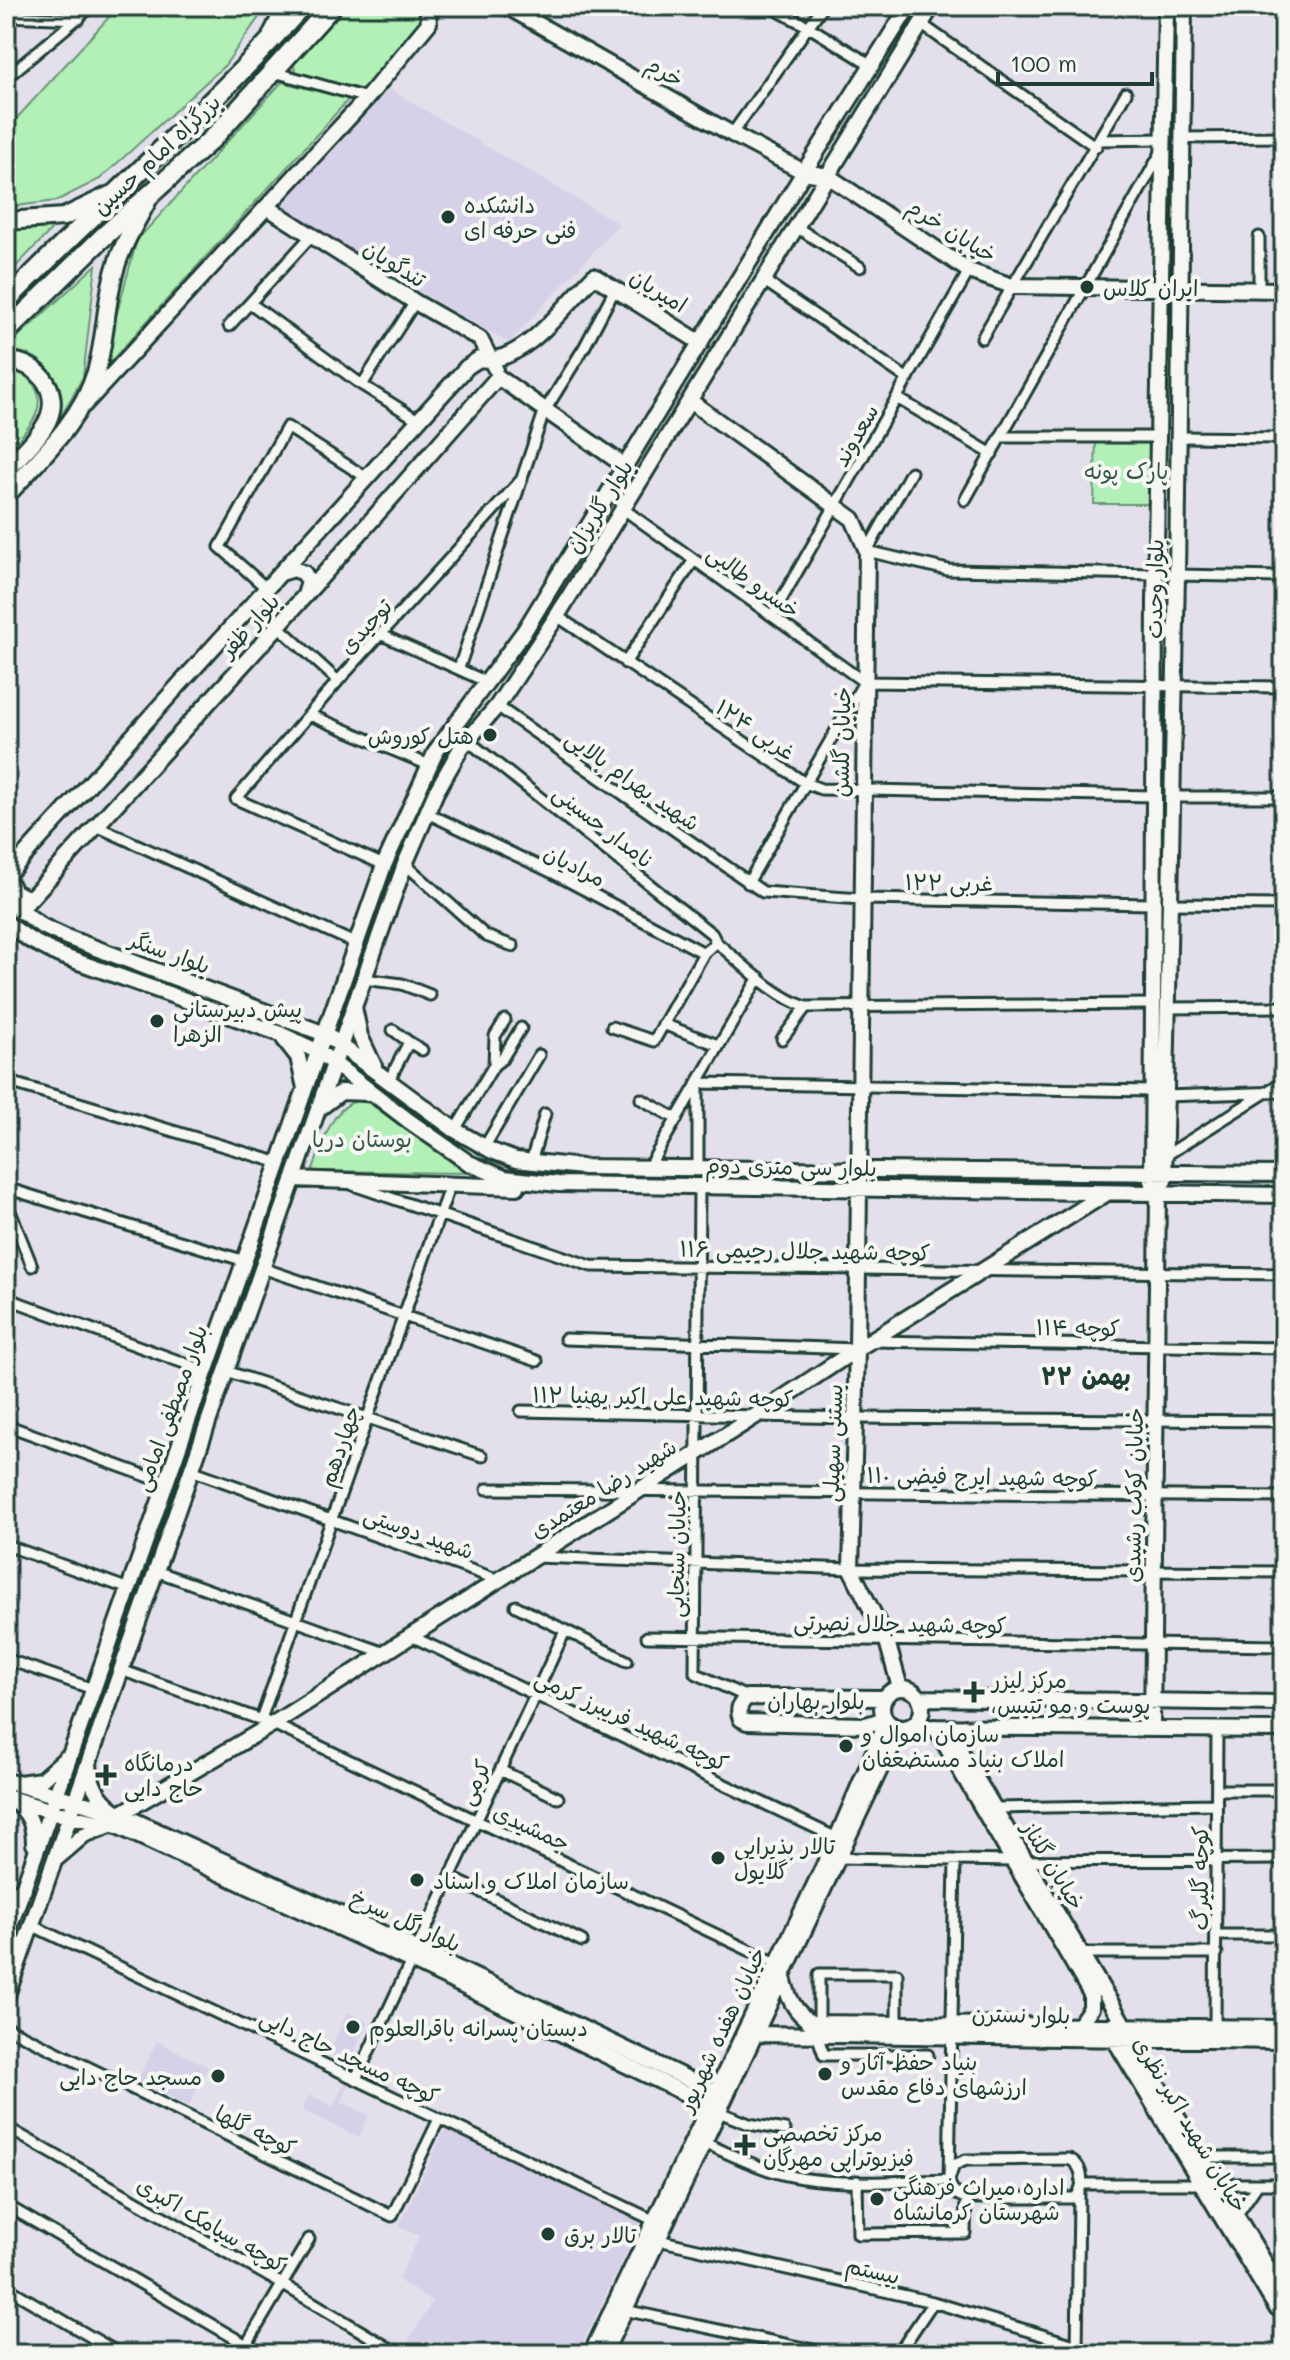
<svg xmlns="http://www.w3.org/2000/svg" width="1290" height="2360" font-family="Mali,'Playpen Sans Arabic',sans-serif">
<rect width="100%" height="100%" fill="#e3e0ec"/>
<filter id="ink" filterUnits="userSpaceOnUse"><feTurbulence type="fractalNoise" baseFrequency=".0125" numOctaves="2"/><feDisplacementMap in="SourceGraphic" scale="16" xChannelSelector="R" yChannelSelector="G"/><feConvolveMatrix kernelMatrix="1 2 1 2 8 2 1 2 1" color-interpolation-filters="sRGB"/></filter>
<g filter="url(#ink)">
<path fill="#d6d1e8" d="M 389,89 L 619,224 L 509,343 L 277,210 Z
M 348,2012 L 368,2022 L 349,2063 L 328,2053 Z
M 157,2041 L 208,2067 L 189,2106 L 137,2081 Z
M 346,2081 L 350,2083 L 341,2102 L 369,2115 L 359,2137 L 302,2110 L 309,2095 L 333,2106 Z
M 446,2127 L 635,2217 L 640,2225 L 577,2354 L 410,2354 L 403,2350 L 432,2302 L 398,2280 L 419,2236 L 399,2226 Z"/>
<path fill="#b2f0b7" stroke="#689676" stroke-width="2" d="M 119,6 L 267,6 L 225,65 L 100,179 L 56,201 L 6,207 L 6,130 Z
M 346,6 L 422,6 L 424,24 L 401,50 L 398,48 L 365,89 L 347,91 L 300,78 L 293,65 Z
M 282,82 L 349,99 L 104,369 L 104,360 L 137,240 Z
M 53,228 L 6,277 L 6,230 Z
M 96,265 L 83,377 L 60,418 C 61,380 47,351 6,351 L 6,348 Z
M 6,371 C 16,371 23,373 30,380 C 54,407 24,433 6,453 Z
M 1096,437 L 1158,437 L 1157,504 L 1094,504 Z
M 357,1101 L 369,1103 L 467,1173 L 312,1171 C 322,1148 330,1107 357,1101 Z"/>
<g fill="none" stroke-linecap="round" stroke-linejoin="round">
<defs>
<path id="street" d="M 769,6 L 809,27 L 873,66
M 6,16 L 79,19
M 530,19 L 538,6
M 921,24 L 1096,147
M 274,72 L 367,98
M 6,78 L 92,6
M 732,134 L 823,6
M 1182,138 L 1284,137
M 1099,140 L 1163,139
M 796,227 L 860,267
M 1259,237 L 1259,289
M 763,280 L 908,379
M 250,303 L 362,385 L 418,420
M 229,326 L 311,236
M 982,338 L 1126,93
M 362,385 L 415,302
M 897,398 L 992,454
M 1003,437 L 1158,437
M 1179,437 L 1284,438
M 911,472 L 867,551 L 948,570 L 1156,574
M 965,500 L 1162,151
M 622,508 L 864,682
M 1177,575 L 1284,577
M 266,588 L 220,547 L 287,427 L 367,478
M 557,616 L 805,783 L 821,789 L 1154,796
M 772,616 L 969,271
M 278,626 L 338,681
M 382,635 L 487,682
M 625,663 L 694,560
M 459,668 L 544,412 L 585,346 L 615,289
M 864,682 L 1284,687
M 497,706 L 763,892 L 861,899 L 1153,904
M 310,715 L 429,765
M 467,740 L 712,934 L 716,942
M 1172,797 L 1284,797
M 427,813 L 555,874 L 704,953
M 96,826 L 357,944
M 405,864 L 486,936 L 513,946
M 384,865 L 236,799 L 338,681 L 522,479
M 748,883 L 864,682
M 1170,904 L 1284,905
M 364,979 L 402,984 L 430,995
M 1168,1008 L 1284,1007
M 663,1024 L 718,1045
M 612,1027 L 654,1041 L 704,953 L 716,942 C 743,964 772,995 806,1007 L 1152,1004
M 393,1030 L 409,1042
M 782,1039 L 806,1007
M 494,1065 L 495,1036 L 505,1020
M 389,1080 L 409,1042 L 422,1050
M 6,1081 L 280,1163
M 1166,1096 L 1284,1092
M 641,1099 L 677,1119
M 455,1130 L 494,1065 L 502,1059 L 521,1028
M 485,1146 L 539,1055
M 1165,1156 L 1284,1081
M 531,1162 L 545,1114
M 648,1168 L 759,977
M 698,1168 L 698,1083 L 1151,1091
M 353,1185 L 591,1266 L 1284,1274
M 699,1187 L 695,1673 L 747,1697
M 6,1188 L 245,1261
M 6,1201 L 32,1266
M 262,1268 L 537,1361
M 6,1298 L 206,1371
M 565,1339 L 857,1349
M 872,1341 L 1284,1348
M 226,1371 L 482,1456
M 521,1411 L 854,1418 L 1284,1421
M 6,1425 L 166,1483
M 191,1470 L 499,1580
M 487,1489 L 1284,1497
M 6,1545 L 129,1589
M 536,1557 L 851,1569 L 1284,1572
M 156,1571 L 385,1653
M 516,1606 L 627,1661
M 411,1636 L 837,1838
M 647,1637 L 1284,1646
M 6,1659 L 93,1689
M 121,1670 L 273,1724 L 776,1963
M 261,1719 L 450,1185
M 500,1770 L 558,1798
M 1217,1790 L 1284,1790
M 994,1808 L 1217,1804
M 839,1858 L 1013,1861 L 1284,1859
M 450,1877 L 582,1941
M 31,1925 L 653,2220
M 1217,1935 L 1284,1935
M 1081,1953 L 1217,1953
M 819,2023 L 819,1974 L 897,1974 L 897,2024
M 6,2027 L 392,2216 L 439,2119
M 1215,2027 L 1217,1729
M 817,2035 L 824,2055 L 928,2055
M 356,2079 L 565,1631
M 719,2112 L 749,2124 L 785,2130
M 6,2127 L 282,2284 L 399,2354
M 705,2143 C 732,2155 758,2168 786,2175 C 838,2187 896,2181 949,2180
M 1199,2157 L 1284,2157
M 949,2180 L 954,2165 L 966,2160 L 1069,2159 C 1084,2165 1085,2187 1075,2198 L 966,2198 C 956,2195 951,2191 949,2180 L 955,1860
M 857,2181 L 858,2234 L 965,2233 L 966,2198
M 1082,2184 L 1284,2184
M 6,2205 L 262,2354
M 1234,2219 L 1258,2184
M 658,2240 L 933,2302 L 1078,2346
M 6,2287 L 120,2354
M 624,2310 L 832,2354
M 241,2354 L 309,2239
M 898,2354 L 933,2302
M 1077,2354 L 1079,2194"/>
<path id="secondary" d="M 506,6 L 732,134 L 804,172 L 828,176 L 969,271 L 1012,286 L 1284,290
M 271,34 L 285,6
M 267,207 L 415,302 L 480,339 L 495,368
M 498,377 L 625,466
M 690,401 L 853,519 L 867,551 L 857,1349 L 851,1569 L 887,1641 L 900,1688
M 84,405 L 367,98 L 429,23 L 427,6
M 281,573 L 294,569 L 304,573 L 309,582 L 305,595
M 6,875 L 14,892 L 30,899
M 6,876 L 467,367 L 479,359 C 522,367 566,304 594,276 L 701,343
M 6,900 L 42,926 L 66,937 L 325,1034 L 455,1130 L 492,1151 L 516,1160 L 582,1167 L 1284,1174
M 19,911 L 278,626 L 498,377
M 6,923 L 30,940 L 59,955 L 278,1033 L 319,1052 L 409,1121 L 469,1163 L 504,1178 L 558,1184 L 1284,1195
M 354,1007 L 360,1036 L 374,1066
M 284,1039 L 298,1057 L 305,1088
M 320,1108 L 341,1092 L 369,1093
M 293,1179 L 517,1187
M 1164,1181 L 1177,575 L 1184,6
M 1152,1193 L 1155,600 L 1166,6
M882 1708a20 20 0 1 1 40 0a20 20 0 1 1-40 0Z
M 884,1698 L 747,1697 C 740,1703 737,1710 741,1719 L 747,1722 L 866,1725 L 885,1719
M 920,1698 L 1284,1703
M 909,1727 L 1284,1730
M 935,1727 L 1091,1994 L 1091,2008 L 1079,2025
M 965,1727 L 958,1734 L 961,1753 L 1124,2025
M 1152,1728 L 1158,1193
M 89,1761 C 89,1785 100,1802 120,1814 L 273,1724 L 757,1415 L 857,1349 L 1107,1193
M 6,1781 L 120,1814 L 417,1949 L 715,2092
M 19,1783 L 41,1780 L 66,1758
M 6,1797 L 68,1816 L 117,1826 L 411,1961 L 709,2105
M 13,1801 C 30,1812 34,1826 34,1844
M 56,1859 L 84,1835 L 108,1826
M 6,1898 L 24,1888
M 6,1937 L 384,865 L 436,751 L 525,630 L 804,172 L 909,6
M 783,1977 C 788,1998 794,2011 811,2023 L 1284,2028
M 6,1998 L 354,1007 L 405,864 L 436,792 L 461,748 L 497,706 L 557,616 L 932,6
M 757,2034 L 1284,2041
M 1113,2037 L 1276,2307 L 1284,2311
M 1129,2037 L 1284,2295
M 591,2354 L 837,1838 L 887,1721
M 604,2354 L 882,1765 L 903,1728"/>
<path id="primary" d="M 6,221 L 64,217 L 110,195
M 6,361 C 41,361 65,396 44,427 C 34,443 19,456 6,470
M 6,496 C 39,459 81,421 96,372 C 106,339 105,303 115,270 C 122,244 137,221 149,198"/>
<path id="highway" d="M 6,301 C 104,202 209,110 302,6
M 6,332 L 103,237 L 213,138 L 332,6"/>
</defs>
<use href="#street" stroke="#1f3d34" stroke-width="15"/>
<use href="#secondary" stroke="#1f3d34" stroke-width="20"/>
<use href="#primary" stroke="#1f3d34" stroke-width="22"/>
<use href="#highway" stroke="#1f3d34" stroke-width="24"/>
<use href="#street" stroke="#f6f6f2" stroke-width="9"/>
<use href="#secondary" stroke="#f6f6f2" stroke-width="14"/>
<use href="#primary" stroke="#f6f6f2" stroke-width="16"/>
<use href="#highway" stroke="#f6f6f2" stroke-width="18"/>
</g>
</g>
<g fill="#1f3d34" stroke="#f6f6f2" stroke-width="3">
<circle cx="448" cy="217" r="8"/>
<circle cx="1087" cy="287" r="8"/>
<circle cx="490" cy="735" r="8"/>
<circle cx="157" cy="1021" r="8"/>
<path d="M970 1680h8v8h8v8h-8v8h-8v-8h-8v-8h8z"/>
<circle cx="846" cy="1746" r="8"/>
<path d="M102 1763h8v8h8v8h-8v8h-8v-8h-8v-8h8z"/>
<circle cx="718" cy="1858" r="8"/>
<circle cx="417" cy="1880" r="8"/>
<circle cx="353" cy="2027" r="8"/>
<circle cx="825" cy="2074" r="8"/>
<circle cx="218" cy="2076" r="8"/>
<path d="M741 2133h8v8h8v8h-8v8h-8v-8h-8v-8h8z"/>
<circle cx="877" cy="2199" r="8"/>
<circle cx="548" cy="2234" r="8"/>
</g>
<g text-anchor="middle" dominant-baseline="central" stroke-width="8" stroke-linejoin="round" paint-order="stroke">
<g font-size="22" fill="#1f3d34" stroke="#f6f6f2">
<text transform="translate(665 71) rotate(30)">خرم</text>
<text transform="translate(156 154) rotate(-43)">بزرگراه امام حسین</text>
<text transform="translate(952 230) rotate(32)">خیابان خرم</text>
<text transform="translate(395 263) rotate(32)">تندگویان</text>
<text transform="translate(659 290) rotate(32)">امیریان</text>
<text transform="translate(855 435) rotate(-60)">سعدوند</text>
<text transform="translate(599 506) rotate(-58)">بلوار گلریزان</text>
<text transform="translate(754 581) rotate(36)">خسرو طالبی</text>
<text transform="translate(1154 589) rotate(-89)">بلوار وحدت</text>
<text transform="translate(249 625) rotate(-48)">بلوار ظفر</text>
<text transform="translate(365 626) rotate(-47)">توحیدی</text>
<text transform="translate(756 729) rotate(34)">۱۲۴ غربی</text>
<text transform="translate(841 742) rotate(-89)">خیابان گلشن</text>
<text transform="translate(633 780) rotate(35)">شهید بهرام بالایی</text>
<text transform="translate(604 826) rotate(38)">نامدار حسینی</text>
<text transform="translate(575 865) rotate(27)">مرادیان</text>
<text transform="translate(949 882) rotate(1)">۱۲۲ غربی</text>
<text transform="translate(170 952) rotate(20)">بلوار سنگر</text>
<text transform="translate(791 1166) rotate(1)">بلوار سی متری دوم</text>
<text transform="translate(805 1250) rotate(1)">کوچه شهید جلال رحیمی ۱۱۶</text>
<text transform="translate(1078 1327) rotate(1)">کوچه ۱۱۴</text>
<text transform="translate(663 1396) rotate(1)">کوچه شهید علی اکبر بهنیا ۱۱۲</text>
<text transform="translate(170 1408) rotate(-70)">بلوار مصطفی امامی</text>
<text transform="translate(832 1443) rotate(-88)">بستنی سهیلی</text>
<text transform="translate(339 1446) rotate(-71)">چهاردهم</text>
<text transform="translate(982 1476) rotate(1)">کوچه شهید ایرج فیضی ۱۱۰</text>
<text transform="translate(603 1488) rotate(-32)">شهید رضا معتمدی</text>
<text transform="translate(1133 1495) rotate(-89)">خیابان کوکب رشیدی</text>
<text transform="translate(419 1532) rotate(20)">شهید دوستی</text>
<text transform="translate(676 1554) rotate(-89)">خیابان سنجابی</text>
<text transform="translate(900 1623) rotate(1)">کوچه شهید جلال نصرتی</text>
<text x="816" y="1700">بلوار بهاران</text>
<text transform="translate(632 1720) rotate(25)">کوچه شهید فریبرز کرمی</text>
<text transform="translate(474 1782) rotate(-65)">کرمی</text>
<text transform="translate(532 1827) rotate(25)">جمشیدی</text>
<text transform="translate(1054 1865) rotate(59)">خیابان گلناز</text>
<text transform="translate(1199 1878) rotate(-90)">کوچه گلبرگ</text>
<text transform="translate(406 1920) rotate(25)">بلوار گل سرخ</text>
<text transform="translate(1021 2014) rotate(1)">بلوار نسترن</text>
<text transform="translate(721 2029) rotate(-65)">خیابان هفده شهریور</text>
<text transform="translate(350 2056) rotate(25)">کوچه مسجد حاج دایی</text>
<text transform="translate(1191 2124) rotate(59)">خیابان شهید اکبر نظری</text>
<text transform="translate(256 2130) rotate(26)">کوچه گلها</text>
<text transform="translate(212 2224) rotate(30)">کوچه سیامک اکبری</text>
<text transform="translate(873 2270) rotate(13)">بیستم</text>
</g>
<g font-size="22" fill="#1f3d34" stroke="#f6f6f2" text-anchor="start">
<text x="464" y="204">دانشکده<tspan x="464" dy="25">فنی حرفه ای</tspan></text>
<text x="1103" y="287">ایران کلاس</text>
<text x="474" y="735" text-anchor="end">هتل کوروش</text>
<text x="173" y="1008">پیش دبیرستانی<tspan x="173" dy="25">الزهرا</tspan></text>
<text x="992" y="1679">مرکز لیزر<tspan x="992" dy="25">،پوست و مو تتیس</tspan></text>
<text x="862" y="1733">سازمان اموال و<tspan x="862" dy="25">املاک بنیاد مستضعفان</tspan></text>
<text x="124" y="1762">درمانگاه<tspan x="124" dy="25">حاج دایی</tspan></text>
<text x="734" y="1845">تالار پذیرایی<tspan x="734" dy="25">گلایول</tspan></text>
<text x="433" y="1880">سازمان املاک و اسناد</text>
<text x="369" y="2027">دبستان پسرانه باقرالعلوم</text>
<text x="841" y="2061">بنیاد حفظ آثار و<tspan x="841" dy="25">ارزشهای دفاع مقدس</tspan></text>
<text x="202" y="2076" text-anchor="end">مسجد حاج دایی</text>
<text x="763" y="2132">مرکز تخصصی<tspan x="763" dy="25">فیزیوتراپی مهرگان</tspan></text>
<text x="893" y="2186">اداره میراث فرهنگی<tspan x="893" dy="25">شهرستان کرمانشاه</tspan></text>
<text x="564" y="2234">تالار برق</text>
</g>
<g font-size="22" fill="#355848" stroke="#f6f6f2">
<text x="1126" y="470">پارک پونه</text>
<text x="362" y="1138">بوستان دریا</text>
</g>
<g font-size="24" font-weight="bold" fill="#1f3d34" stroke="#f6f6f2">
<text x="1086" y="1375">۲۲ بهمن</text>
</g>
</g>
<rect width="1290" height="2360" fill="none" stroke="#f6f6f2" stroke-width="32"/>
<rect x="16" y="16" width="1258" height="2328" fill="none" stroke="#1f3d34" stroke-width="3" filter="url(#ink)"/>
<path d="M998 72v12h154v-12" fill="none" stroke="#1f3d34" stroke-width="4"/>
<text x="1010" y="72" font-size="24" fill="#1f3d34" stroke="#f6f6f2" stroke-width="6" paint-order="stroke">100 m</text>
</svg>
